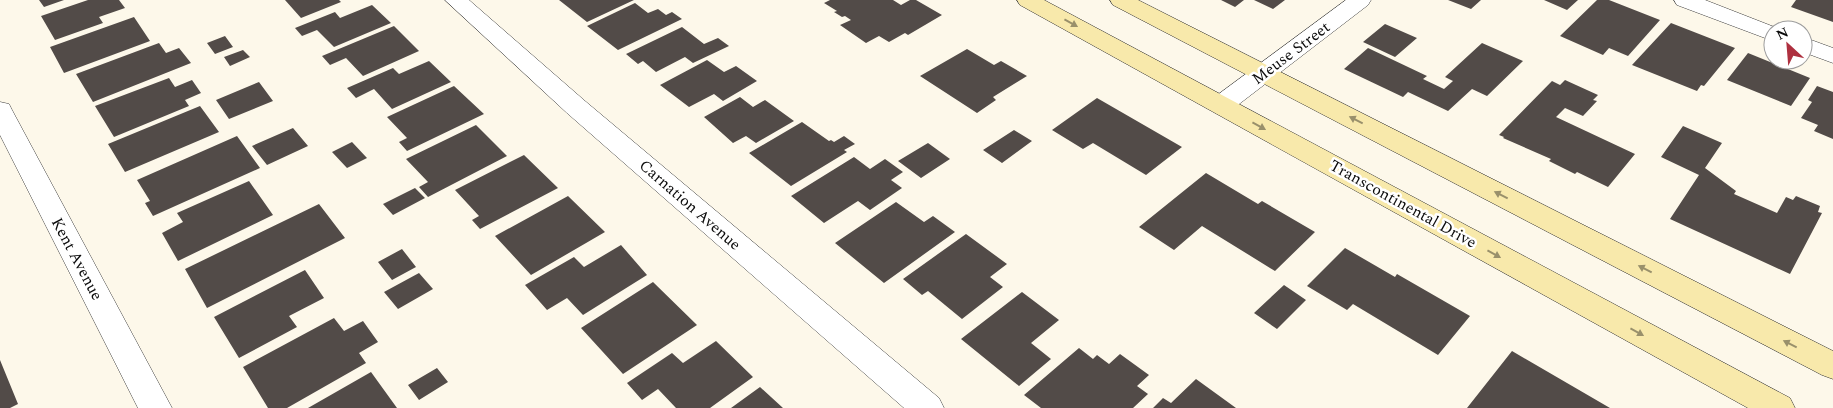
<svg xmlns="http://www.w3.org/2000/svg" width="1833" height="408" font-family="Spectral,serif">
<rect width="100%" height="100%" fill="#fdf8ea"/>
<path fill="#524b48" d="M 39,0 L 64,0 L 44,7 Z
M 88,0 L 119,0 L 125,8 L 99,17 L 103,23 L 55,40 L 41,16 Z
M 285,0 L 339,0 L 341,2 L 301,18 Z
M 559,0 L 634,0 L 587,22 Z
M 830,0 L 893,0 L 901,5 L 910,0 L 916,0 L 942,15 L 908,35 L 905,33 L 889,42 L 879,36 L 866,43 L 840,25 L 851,20 L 845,16 L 842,17 L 834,12 L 837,11 L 824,3 Z
M 1221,0 L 1244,0 L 1235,7 Z
M 1254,0 L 1285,0 L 1273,9 Z
M 1448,0 L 1481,0 L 1471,9 Z
M 1544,0 L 1578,0 L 1567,10 Z
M 1597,0 L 1609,0 L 1660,20 L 1628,56 L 1609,48 L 1603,55 L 1560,36 Z
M 1796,0 L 1833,0 L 1833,22 L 1791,7 Z
M 635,3 L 648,13 L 658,9 L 666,15 L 672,12 L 682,19 L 618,50 L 587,26 Z
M 372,5 L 391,23 L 334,47 L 317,30 L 302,36 L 295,28 L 335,12 L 340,18 Z
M 134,17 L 150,41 L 64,73 L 50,47 Z
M 1671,23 L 1735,48 L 1704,86 L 1701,85 L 1697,91 L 1632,65 Z
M 1385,24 L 1417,38 L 1395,57 L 1363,42 Z
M 394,26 L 419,51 L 363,76 L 346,58 L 330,65 L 322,56 Z
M 682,27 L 704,44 L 718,38 L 729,46 L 693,63 L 685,57 L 656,72 L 643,61 L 638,64 L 626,54 Z
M 225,36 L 233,47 L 215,54 L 207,43 Z
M 159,43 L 166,53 L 179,48 L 191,63 L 93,102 L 76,74 Z
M 1482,43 L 1523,61 L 1487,96 L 1472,89 L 1448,111 L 1408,92 L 1403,97 L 1344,69 L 1368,48 L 1427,76 L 1423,79 L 1444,89 L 1453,81 L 1445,77 Z
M 967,49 L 994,65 L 1001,61 L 1027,76 L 993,97 L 996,100 L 977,113 L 920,76 Z
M 243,50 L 250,57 L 230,66 L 224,57 Z
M 1748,53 L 1810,78 L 1791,106 L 1727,80 Z
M 707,60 L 724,72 L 736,66 L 757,81 L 723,101 L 714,94 L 689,107 L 660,85 Z
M 429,61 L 451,82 L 392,109 L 374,89 L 356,98 L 347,88 L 393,68 L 399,74 Z
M 169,78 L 175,87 L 192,80 L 201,93 L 185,100 L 189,106 L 114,137 L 95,106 Z
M 1565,80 L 1598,95 L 1593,100 L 1597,101 L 1583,116 L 1565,108 L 1556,117 L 1635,154 L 1608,187 L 1577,172 L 1575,174 L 1549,161 L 1551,159 L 1503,138 L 1504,137 L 1499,135 L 1552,81 L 1560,85 Z
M 259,82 L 273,101 L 229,119 L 216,100 Z
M 454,86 L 484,114 L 407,151 L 399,142 L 407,138 L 387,117 Z
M 1817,86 L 1833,92 L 1833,139 L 1814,131 L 1818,125 L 1801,118 L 1812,102 L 1808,100 Z
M 740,97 L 753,107 L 765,100 L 794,121 L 756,143 L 746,136 L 733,143 L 704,117 Z
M 1097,98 L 1182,147 L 1146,175 L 1093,143 L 1083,149 L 1052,130 Z
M 200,106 L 219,132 L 125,172 L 108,144 Z
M 802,122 L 829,141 L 831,140 L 834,142 L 844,136 L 855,144 L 844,150 L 847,152 L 791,186 L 749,153 Z
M 476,125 L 507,156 L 428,197 L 419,187 L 428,182 L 406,159 Z
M 1683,126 L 1722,143 L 1705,168 L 1736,191 L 1734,194 L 1777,213 L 1786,197 L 1793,200 L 1796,196 L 1820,206 L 1818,212 L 1822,213 L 1790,274 L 1670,219 L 1699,175 L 1661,157 Z
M 293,128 L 308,146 L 267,165 L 252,146 Z
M 1014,130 L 1032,141 L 1002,163 L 983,150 Z
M 237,136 L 260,168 L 153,216 L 145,203 L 150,201 L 137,180 Z
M 352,142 L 367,158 L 347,168 L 332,152 Z
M 928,143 L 950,159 L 921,178 L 898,161 Z
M 524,155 L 558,188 L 480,229 L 472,220 L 479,216 L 455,190 Z
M 854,157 L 870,169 L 885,159 L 903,172 L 891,180 L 902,188 L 870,210 L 858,201 L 824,223 L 791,196 Z
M 1206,173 L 1258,204 L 1262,201 L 1315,232 L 1275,271 L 1202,226 L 1174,250 L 1139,227 Z
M 249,181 L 273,215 L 178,261 L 162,233 L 183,222 L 177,213 Z
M 415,188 L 425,198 L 393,215 L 383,204 Z
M 568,196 L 605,232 L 531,275 L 495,236 Z
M 896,202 L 924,222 L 933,216 L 955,232 L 884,283 L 835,243 Z
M 319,204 L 345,238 L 207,308 L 185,269 Z
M 966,234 L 1007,264 L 990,277 L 1003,287 L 962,319 L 928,291 L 922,295 L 903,279 Z
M 621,245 L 647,275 L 583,315 L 567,298 L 547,310 L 525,285 L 574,257 L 584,267 Z
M 1345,248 L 1395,277 L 1397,274 L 1470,316 L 1438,355 L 1353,304 L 1347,310 L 1307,286 Z
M 402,249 L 416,267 L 392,280 L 378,262 Z
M 305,270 L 324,298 L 289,316 L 297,327 L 239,358 L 214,317 Z
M 419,273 L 433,289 L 398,309 L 384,292 Z
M 653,282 L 697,325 L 623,374 L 581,328 Z
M 1284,285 L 1306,300 L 1277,329 L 1254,313 Z
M 1022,292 L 1059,320 L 1031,343 L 1051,359 L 1019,386 L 961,339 Z
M 334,318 L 344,331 L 363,321 L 378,342 L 359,353 L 366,363 L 287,408 L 268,408 L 243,367 Z
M 716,341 L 753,377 L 710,408 L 676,408 L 658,389 L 642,400 L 627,383 L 672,353 L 683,363 Z
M 1079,348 L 1093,359 L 1097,355 L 1109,364 L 1120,354 L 1149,375 L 1137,386 L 1148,394 L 1133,408 L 1041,408 L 1024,395 Z
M 1512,351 L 1610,408 L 1467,408 Z
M 0,360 L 18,404 L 10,408 L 0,408 Z
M 437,368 L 448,382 L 419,400 L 408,385 Z
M 371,372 L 397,408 L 308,408 Z
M 1196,379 L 1236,408 L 1153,408 L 1163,398 L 1171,403 Z
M 760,387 L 783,408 L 731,408 Z"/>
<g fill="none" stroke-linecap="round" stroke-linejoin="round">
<defs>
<path id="street" d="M 445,0 L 469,0 L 585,101 L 939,398 L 944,408 L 904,408 L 567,113 Z
M 1346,0 L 1371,0 L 1368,5 L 1230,111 L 1221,113 L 1212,111 L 1209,105 L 1212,99 Z
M 1674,0 L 1705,0 L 1782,30 L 1773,30 L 1773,40 L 1765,38 L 1677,5 Z
M 1803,37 L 1833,48 L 1833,63 L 1803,52 Z
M 0,102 L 9,104 L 12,110 L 172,408 L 138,408 L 0,135 Z"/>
<path id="secondary" d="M 1017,0 L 1044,0 L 1790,398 L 1795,408 L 1748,408 L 1020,5 Z
M 1110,0 L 1138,0 L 1833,351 L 1833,379 L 1822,375 L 1113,5 Z"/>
</defs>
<use href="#street" stroke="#3e3e3e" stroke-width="1"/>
<use href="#secondary" stroke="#2d2d2d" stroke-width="1"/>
<use href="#street" fill="#fff" fill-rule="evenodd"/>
<use href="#secondary" fill="#f8e9ab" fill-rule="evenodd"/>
</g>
<defs><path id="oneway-solid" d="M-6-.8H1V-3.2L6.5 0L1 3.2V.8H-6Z" transform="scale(1.25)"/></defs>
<g fill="#99906b">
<use href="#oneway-solid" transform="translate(1071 23) rotate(29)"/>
<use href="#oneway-solid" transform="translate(1356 120) rotate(-153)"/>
<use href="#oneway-solid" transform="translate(1259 126) rotate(29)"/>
<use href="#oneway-solid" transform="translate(1501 195) rotate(-153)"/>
<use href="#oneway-solid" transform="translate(1494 254) rotate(29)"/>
<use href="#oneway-solid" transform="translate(1645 269) rotate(-153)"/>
<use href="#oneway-solid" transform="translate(1637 332) rotate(29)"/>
<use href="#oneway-solid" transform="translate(1790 344) rotate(-153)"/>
</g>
<g text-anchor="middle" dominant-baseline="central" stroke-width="5" stroke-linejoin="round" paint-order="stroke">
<g font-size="16" fill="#0b0b0b" stroke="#fff">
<text transform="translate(1291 53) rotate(-37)">Meuse Street</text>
<text transform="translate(1403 204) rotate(29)">Transcontinental Drive</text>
<text transform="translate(690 205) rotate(41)">Carnation Avenue</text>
<text transform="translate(77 259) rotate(62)">Kent Avenue</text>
</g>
</g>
<g transform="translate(1788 45) rotate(334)"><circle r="24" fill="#ffffff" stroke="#9d9d9d"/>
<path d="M0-4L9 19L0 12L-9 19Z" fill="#ae303f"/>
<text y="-8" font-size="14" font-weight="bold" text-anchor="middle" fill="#0b0b0b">N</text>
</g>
</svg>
